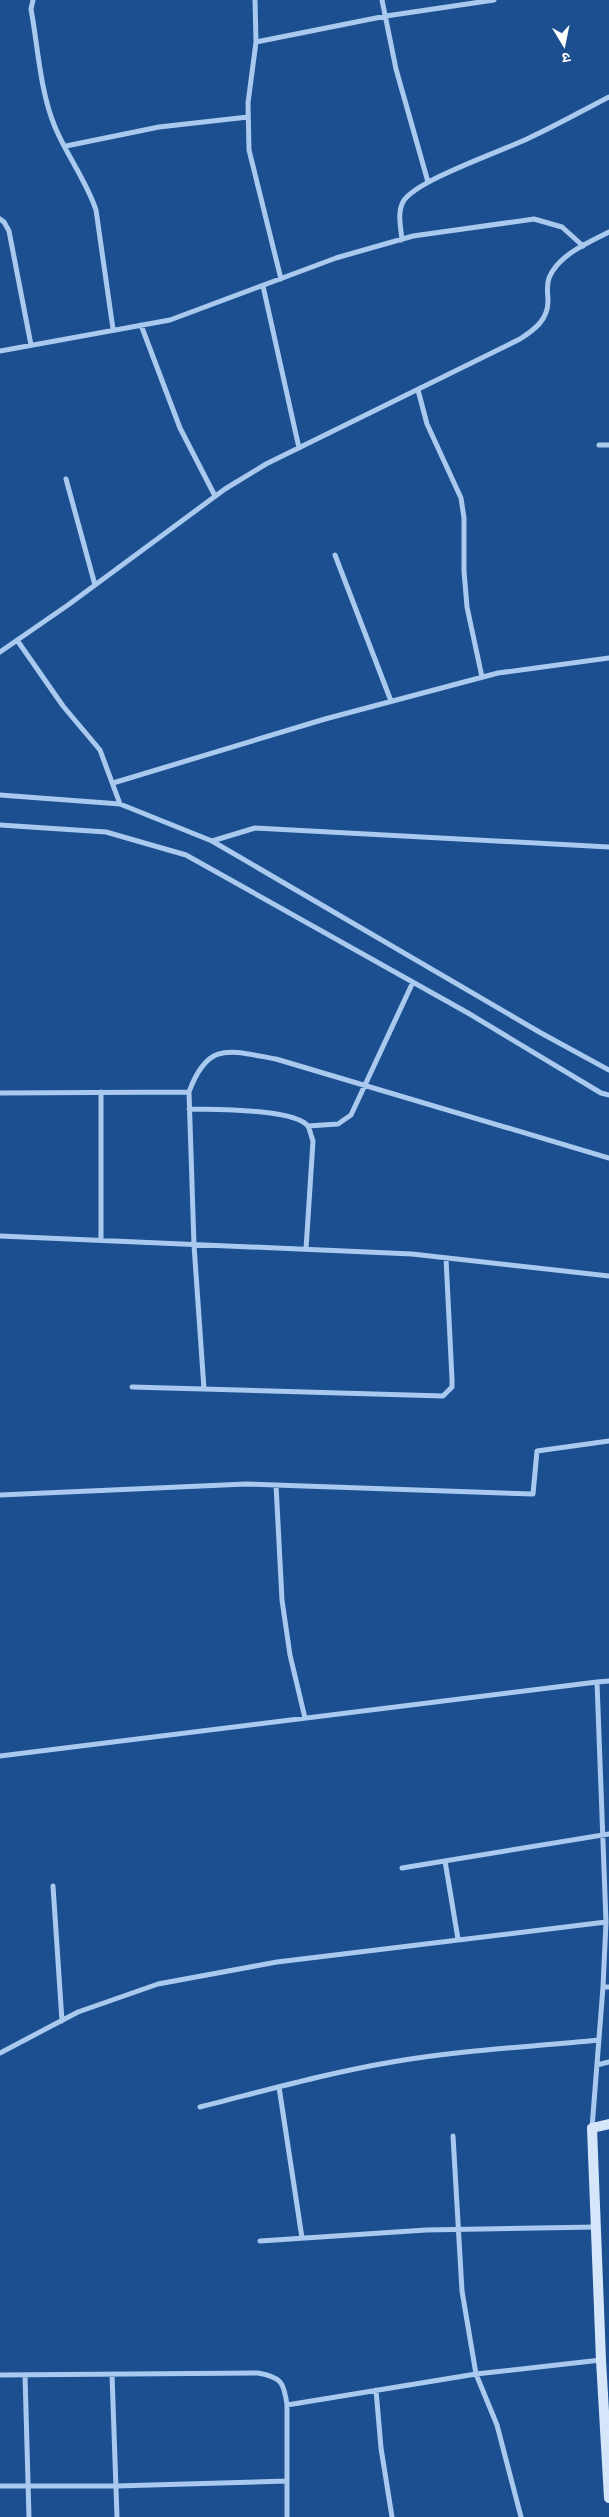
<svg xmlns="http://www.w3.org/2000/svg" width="609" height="2517" font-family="'Sofia Sans Condensed','Noto Sans Devanagari',sans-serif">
<rect width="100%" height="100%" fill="#1b4f8f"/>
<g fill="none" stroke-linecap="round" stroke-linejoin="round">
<path stroke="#a9c9ee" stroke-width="5" d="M 33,0 L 31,9 C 38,47 40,91 55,127 C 67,156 86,180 96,210 L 113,329
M 255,0 L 256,42 L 248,103 L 249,150 L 281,279
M 382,0 L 396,69 L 428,182
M 256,42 L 386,16 L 494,0
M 66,146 L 159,127 L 248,117
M 0,219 L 4,222 L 9,231 L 31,345
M 402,240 C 401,228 397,213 403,202 C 414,181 502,151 527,139 C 555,126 582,111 609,97
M 263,286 L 299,448
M 141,325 L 180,428 L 215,496
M 0,351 L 170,320 L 336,258 L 413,236 L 534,219 L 562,227 L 583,246
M 418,390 L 427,424 L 461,498 L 464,518 L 464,571 L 467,607 L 482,677
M 599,445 L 609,445
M 66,479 L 95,585
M 335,555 L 391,701
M 17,640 L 63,706 L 100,750 L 120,804
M 0,652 L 68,605 L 225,489 L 266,464 L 520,339 C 534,330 548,320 548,301 C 548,294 546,286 549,278 C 558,255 589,242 609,232
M 113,783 L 325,719 L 498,673 L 609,658
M 0,795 L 120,804 L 212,841 L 541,1033 L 609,1070
M 0,825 L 106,832 L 186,855 L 468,1013 L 601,1093 L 609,1095
M 212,841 L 255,828 L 609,847
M 101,1092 L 101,1240
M 189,1092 C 208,1040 230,1051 276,1059 L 609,1158
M 0,1093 L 189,1092 L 194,1245 L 204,1389
M 189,1109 C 212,1110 294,1108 308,1126 C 310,1130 311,1136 313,1141 L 306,1249
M 308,1126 L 338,1124 L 351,1115 L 413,982
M 0,1236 L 412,1254 L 609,1276
M 132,1387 L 443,1396 L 452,1387 L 452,1379 L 446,1258
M 276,1485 L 282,1600 L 290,1655 L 305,1718
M 0,1495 L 246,1484 L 533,1494 L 537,1451 L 609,1441
M 597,1682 L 609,1681
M 0,1756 L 597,1682 L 606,1922 L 603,1987
M 445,1861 L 458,1939
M 402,1868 L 609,1834
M 53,1886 L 62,2021
M 0,2053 L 78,2012 L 158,1984 L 277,1962 L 606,1922
M 597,2065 L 609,2062
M 279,2087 L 302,2238
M 200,2107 C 264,2091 327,2073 392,2062 C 460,2050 530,2047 599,2040
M 592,2128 L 603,1987 L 609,1987
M 453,2136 L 462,2291 L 476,2374 L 497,2425 L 521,2517
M 260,2241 L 426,2230 L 596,2227
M 112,2374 L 117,2517
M 0,2375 L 258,2373 C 281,2377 284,2382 287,2405 L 287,2517
M 25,2375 L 29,2517
M 376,2390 L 381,2448 L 392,2517
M 287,2405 L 476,2374 L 601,2360
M 0,2486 L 116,2486 L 287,2481"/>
<path stroke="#d6e6fa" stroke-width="10" d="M 609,2124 L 592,2128 L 601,2360 L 609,2498"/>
</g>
<g transform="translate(564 45) rotate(170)" stroke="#1b4f8f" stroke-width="4" paint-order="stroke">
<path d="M0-4L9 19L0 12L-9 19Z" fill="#ffffff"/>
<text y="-8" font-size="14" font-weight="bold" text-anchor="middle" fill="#ffffff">उ</text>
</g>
</svg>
